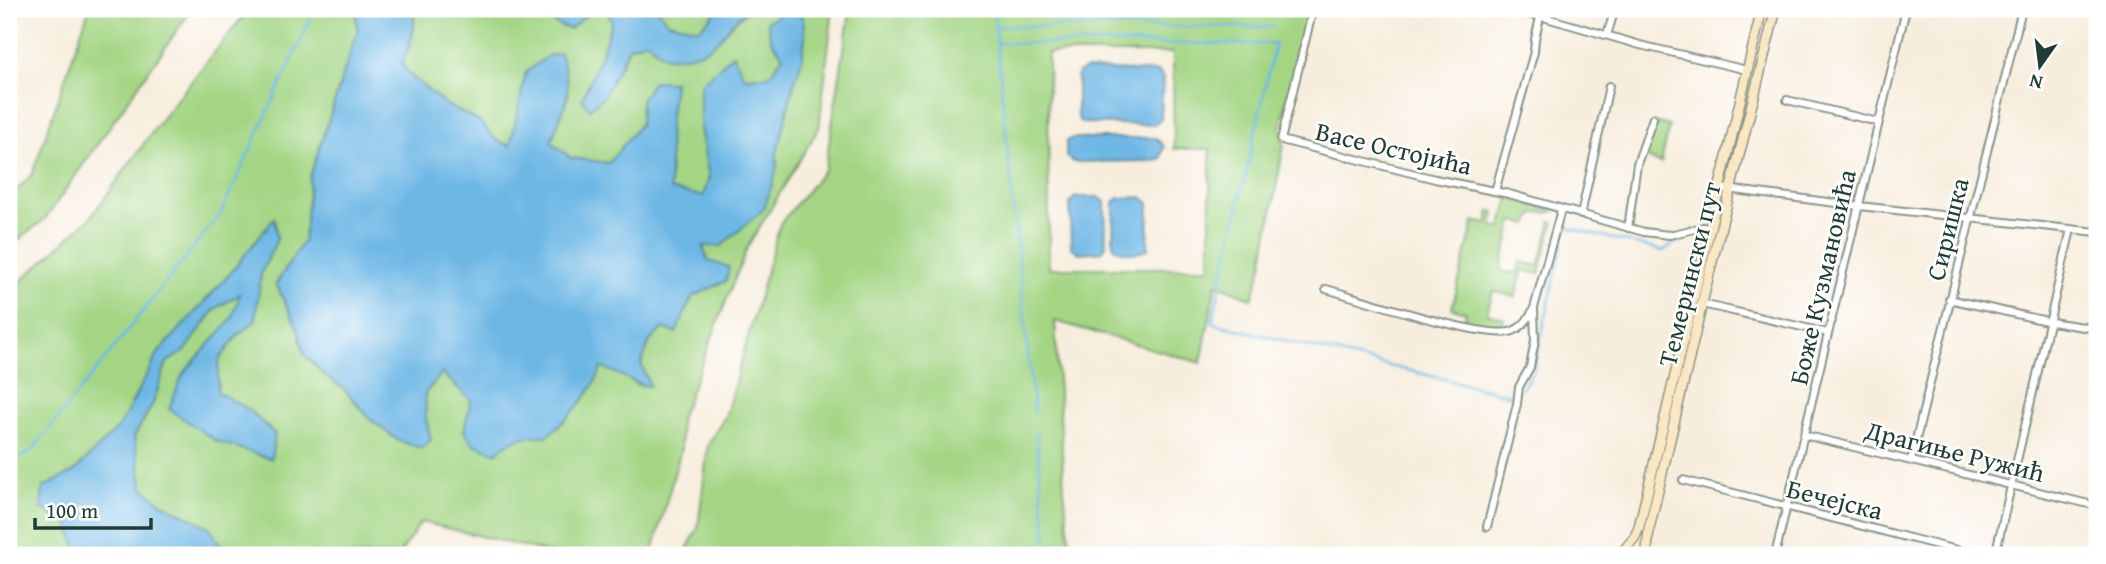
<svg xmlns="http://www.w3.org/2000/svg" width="2106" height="564" font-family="'Gentium Book Plus',serif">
<rect width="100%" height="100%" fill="#fff"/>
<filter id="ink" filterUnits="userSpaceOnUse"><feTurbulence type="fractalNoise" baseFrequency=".0143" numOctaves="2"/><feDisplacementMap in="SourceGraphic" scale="14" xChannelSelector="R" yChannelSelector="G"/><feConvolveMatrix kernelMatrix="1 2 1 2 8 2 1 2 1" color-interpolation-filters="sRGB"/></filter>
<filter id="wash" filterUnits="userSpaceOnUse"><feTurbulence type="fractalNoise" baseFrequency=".00686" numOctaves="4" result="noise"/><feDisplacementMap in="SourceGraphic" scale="28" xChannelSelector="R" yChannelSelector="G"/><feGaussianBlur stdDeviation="1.57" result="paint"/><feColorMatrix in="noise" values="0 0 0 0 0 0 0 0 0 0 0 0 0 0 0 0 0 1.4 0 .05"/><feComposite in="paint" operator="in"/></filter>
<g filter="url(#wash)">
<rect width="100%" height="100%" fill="#f7eddc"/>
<path fill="#a3d583" stroke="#61895c" stroke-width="2" fill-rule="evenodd" d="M 89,9 L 192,9 L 45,219 L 9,247 L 9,198 L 32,175 Z
M 249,9 L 355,9 L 358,29 L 310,177 L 305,240 L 276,284 L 298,329 L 304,354 L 323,374 L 344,389 L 370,419 L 399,441 L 422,448 L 431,440 L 426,419 L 425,393 L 442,373 L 471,400 L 464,431 L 506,443 L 526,435 L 547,436 C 566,420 595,391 601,367 L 618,372 L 637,385 L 650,386 L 641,364 L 650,341 L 663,328 L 676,333 L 692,297 L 726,281 L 708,261 L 703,246 L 776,172 L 777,153 L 805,38 L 771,40 L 783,56 L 769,76 L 744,77 L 733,55 L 700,128 L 709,178 L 703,197 L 670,190 L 669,123 L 674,82 L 641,100 L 641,124 L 609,163 L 571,158 L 551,142 L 569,94 L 526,72 L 511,146 L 497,141 L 479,121 L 446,105 L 411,76 L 402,63 C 410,46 417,28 413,9 L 544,9 C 549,22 557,25 570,29 L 590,10 L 606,9 L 612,21 L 600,58 L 582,99 L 622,63 L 629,47 L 646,40 L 665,57 L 713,45 L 726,28 L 750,9 L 833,9 L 819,128 L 747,248 L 680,419 L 681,449 L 652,555 L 560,555 L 421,522 L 399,555 L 218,555 L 222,548 L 209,527 L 163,504 L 143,488 L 134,437 L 153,403 L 167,362 L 185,351 L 215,309 L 241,294 L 232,319 L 183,374 L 169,409 L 245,407 L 217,393 L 219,360 L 238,335 L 255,321 L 261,273 L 277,239 L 274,219 L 228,276 L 159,352 L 119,427 L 75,471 L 43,488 L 41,508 L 68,523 L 76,547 L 87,555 L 9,555 L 9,292 L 90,218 L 166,113 Z
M 657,9 L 719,9 L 699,29 L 668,22 Z
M 848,9 L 1308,9 L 1281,127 L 1284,144 L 1262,266 L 1252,299 L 1216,284 L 1201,363 L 1055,321 L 1064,489 L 1071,555 L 684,555 L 698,528 L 708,445 L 726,414 L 780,224 L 825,169 L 849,18 ZM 1048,53 L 1173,53 L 1174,149 L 1210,149 L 1210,268 L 1049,268 Z
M 1655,122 L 1669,126 L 1661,163 L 1651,160 L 1644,155 Z
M 1509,198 L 1555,211 C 1541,217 1537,205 1528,224 L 1513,221 L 1501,269 L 1504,272 L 1517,273 L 1520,262 L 1539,266 L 1551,221 L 1554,222 L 1539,274 L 1523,270 L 1515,297 L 1493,291 L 1487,313 L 1504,318 L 1503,325 L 1490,326 L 1464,322 L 1466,312 L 1452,308 L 1474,221 L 1487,224 L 1490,211 L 1495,212 L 1492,226 L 1501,228 Z"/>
<path fill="#6db7e5" stroke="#467a8c" stroke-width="2" d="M 355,9 L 413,9 C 417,28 410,46 402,64 L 411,76 L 446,105 L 479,121 L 497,141 L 510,146 L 526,72 L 548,56 L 560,53 C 575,95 565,103 551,142 L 571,158 L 609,163 L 640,124 L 641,100 L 653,81 L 674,82 L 669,123 L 670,190 L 703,196 L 709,178 L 700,128 L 700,85 L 733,54 L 744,77 L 769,76 L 783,56 L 771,40 L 767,21 L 792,9 L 803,18 L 805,38 L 802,60 L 793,86 L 777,153 L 776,172 L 764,209 L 721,246 L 703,246 L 708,261 L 729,267 L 726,281 L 692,297 L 676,333 L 663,328 L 650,341 L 641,364 L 650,386 C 632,384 620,372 601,368 C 594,392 567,419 547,436 C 526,435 512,438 496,453 L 473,444 L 464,431 L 471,400 L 442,373 L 425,393 L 426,419 L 431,440 L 422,448 L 399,441 L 370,419 L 344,389 L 323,374 L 304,354 L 298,329 L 276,284 L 304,240 L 310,177 L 358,29 Z
M 544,9 L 594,9 L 570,29 C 557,25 549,22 544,9 Z
M 606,9 L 657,9 L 668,22 L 699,29 L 719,9 L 750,9 C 732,18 727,33 714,44 C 700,56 682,57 665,57 L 646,41 L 629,47 L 604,96 L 590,109 L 582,99 L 600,58 L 612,21 Z
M 1086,69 L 1159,72 L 1163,78 L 1161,119 L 1154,125 L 1081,123 L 1077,116 L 1077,78 L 1078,73 Z
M 1072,138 L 1156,138 L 1164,146 L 1161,158 L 1152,161 L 1074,162 L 1066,156 L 1066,142 Z
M 1077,197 L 1099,197 L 1105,202 L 1106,245 L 1103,251 L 1079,253 L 1071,247 L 1070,204 L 1074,198 Z
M 1142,197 L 1149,203 L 1148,249 C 1139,255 1123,253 1114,248 L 1113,244 L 1114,202 L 1119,198 Z
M 274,218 L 277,239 L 261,274 L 255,321 L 238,335 L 219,360 L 217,392 L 245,407 L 275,434 L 271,459 L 216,441 L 169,409 L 183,374 L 232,319 L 240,294 L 215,309 L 185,351 L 167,362 L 153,403 L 134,437 L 143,488 L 163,504 L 209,527 L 222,548 L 218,555 L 87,555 L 76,547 L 68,523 L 41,508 L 43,488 L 75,471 L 119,427 L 159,352 L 228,276 Z"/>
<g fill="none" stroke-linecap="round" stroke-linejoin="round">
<path stroke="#6db7e5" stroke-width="2.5" d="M 994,9 L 995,26 L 1273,27
M 995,26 L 997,43 L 1275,44 L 1212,323 L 1514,396 L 1517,393
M 997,44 L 1034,413
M 1522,388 L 1533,372 L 1566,227 L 1663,251 L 1676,242 L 1681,242
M 1036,432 L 1048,555
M 9,462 L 31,452 L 221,213 L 310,21 L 311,9"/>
</g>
</g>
<g filter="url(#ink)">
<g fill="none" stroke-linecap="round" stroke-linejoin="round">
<defs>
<path id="minor" d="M 1313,9 L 1281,140 L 1435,179 L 1509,194 L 1644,232 L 1669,235 L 1703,227 L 1709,228
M 1498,9 L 1540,16 L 1640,45 L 1747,70
M 1607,35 L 1615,9
M 1787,100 L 1878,122
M 1719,188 L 1859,206 L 2097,232
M 1495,191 L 1534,52 L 1535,39 L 1542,9
M 1581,215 L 1609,86
M 1628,228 L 1637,164 L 1653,118
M 1326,289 C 1359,298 1487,341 1513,331 C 1523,327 1530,317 1534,308 L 1561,210
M 1949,299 L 2051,322 L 2097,329
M 1702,304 L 1828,333
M 1804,435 L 2097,506
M 1911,460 L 2022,9
M 1683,480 L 1976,555
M 1487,527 L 1517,404 L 1519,387 L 1530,367 L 1535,340 L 1534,309
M 1775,555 L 1906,9
M 1995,555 L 2071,229"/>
<path id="secondary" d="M 1647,550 L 1649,529 L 1708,278 L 1776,9
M 1620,555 L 1635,537 L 1639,527 L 1762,9"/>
</defs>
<use href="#minor" stroke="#8b9588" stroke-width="10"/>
<use href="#secondary" stroke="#8b9588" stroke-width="12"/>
<use href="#minor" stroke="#fff" stroke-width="6"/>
<use href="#secondary" stroke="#fae7c3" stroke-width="9"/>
</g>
</g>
<g text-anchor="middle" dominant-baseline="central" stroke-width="5" stroke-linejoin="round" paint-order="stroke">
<g font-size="26" fill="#1f3d34" stroke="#fff">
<text transform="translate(1394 148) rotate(13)">Васе Остојића</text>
<text transform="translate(1947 229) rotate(-76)">Сиришка</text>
<text transform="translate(1689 274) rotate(-76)">Темерински пут</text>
<text transform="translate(1822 277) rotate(-77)">Боже Кузмановића</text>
<text transform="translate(1955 451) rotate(14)">Драгиње Ружић</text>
<text transform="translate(1835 499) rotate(14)">Бечејска</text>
</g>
</g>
<rect width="2106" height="564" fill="none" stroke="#fff" stroke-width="35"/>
<g transform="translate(2040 66) rotate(194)" stroke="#ffffff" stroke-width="5" paint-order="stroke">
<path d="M0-5L12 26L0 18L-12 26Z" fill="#1f3d34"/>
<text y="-10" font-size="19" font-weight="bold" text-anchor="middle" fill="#1f3d34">N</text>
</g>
<path d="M35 518v10h116v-10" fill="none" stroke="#1f3d34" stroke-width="3.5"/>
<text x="46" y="518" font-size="21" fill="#1f3d34" stroke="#ffffff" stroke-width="5" paint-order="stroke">100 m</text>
</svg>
